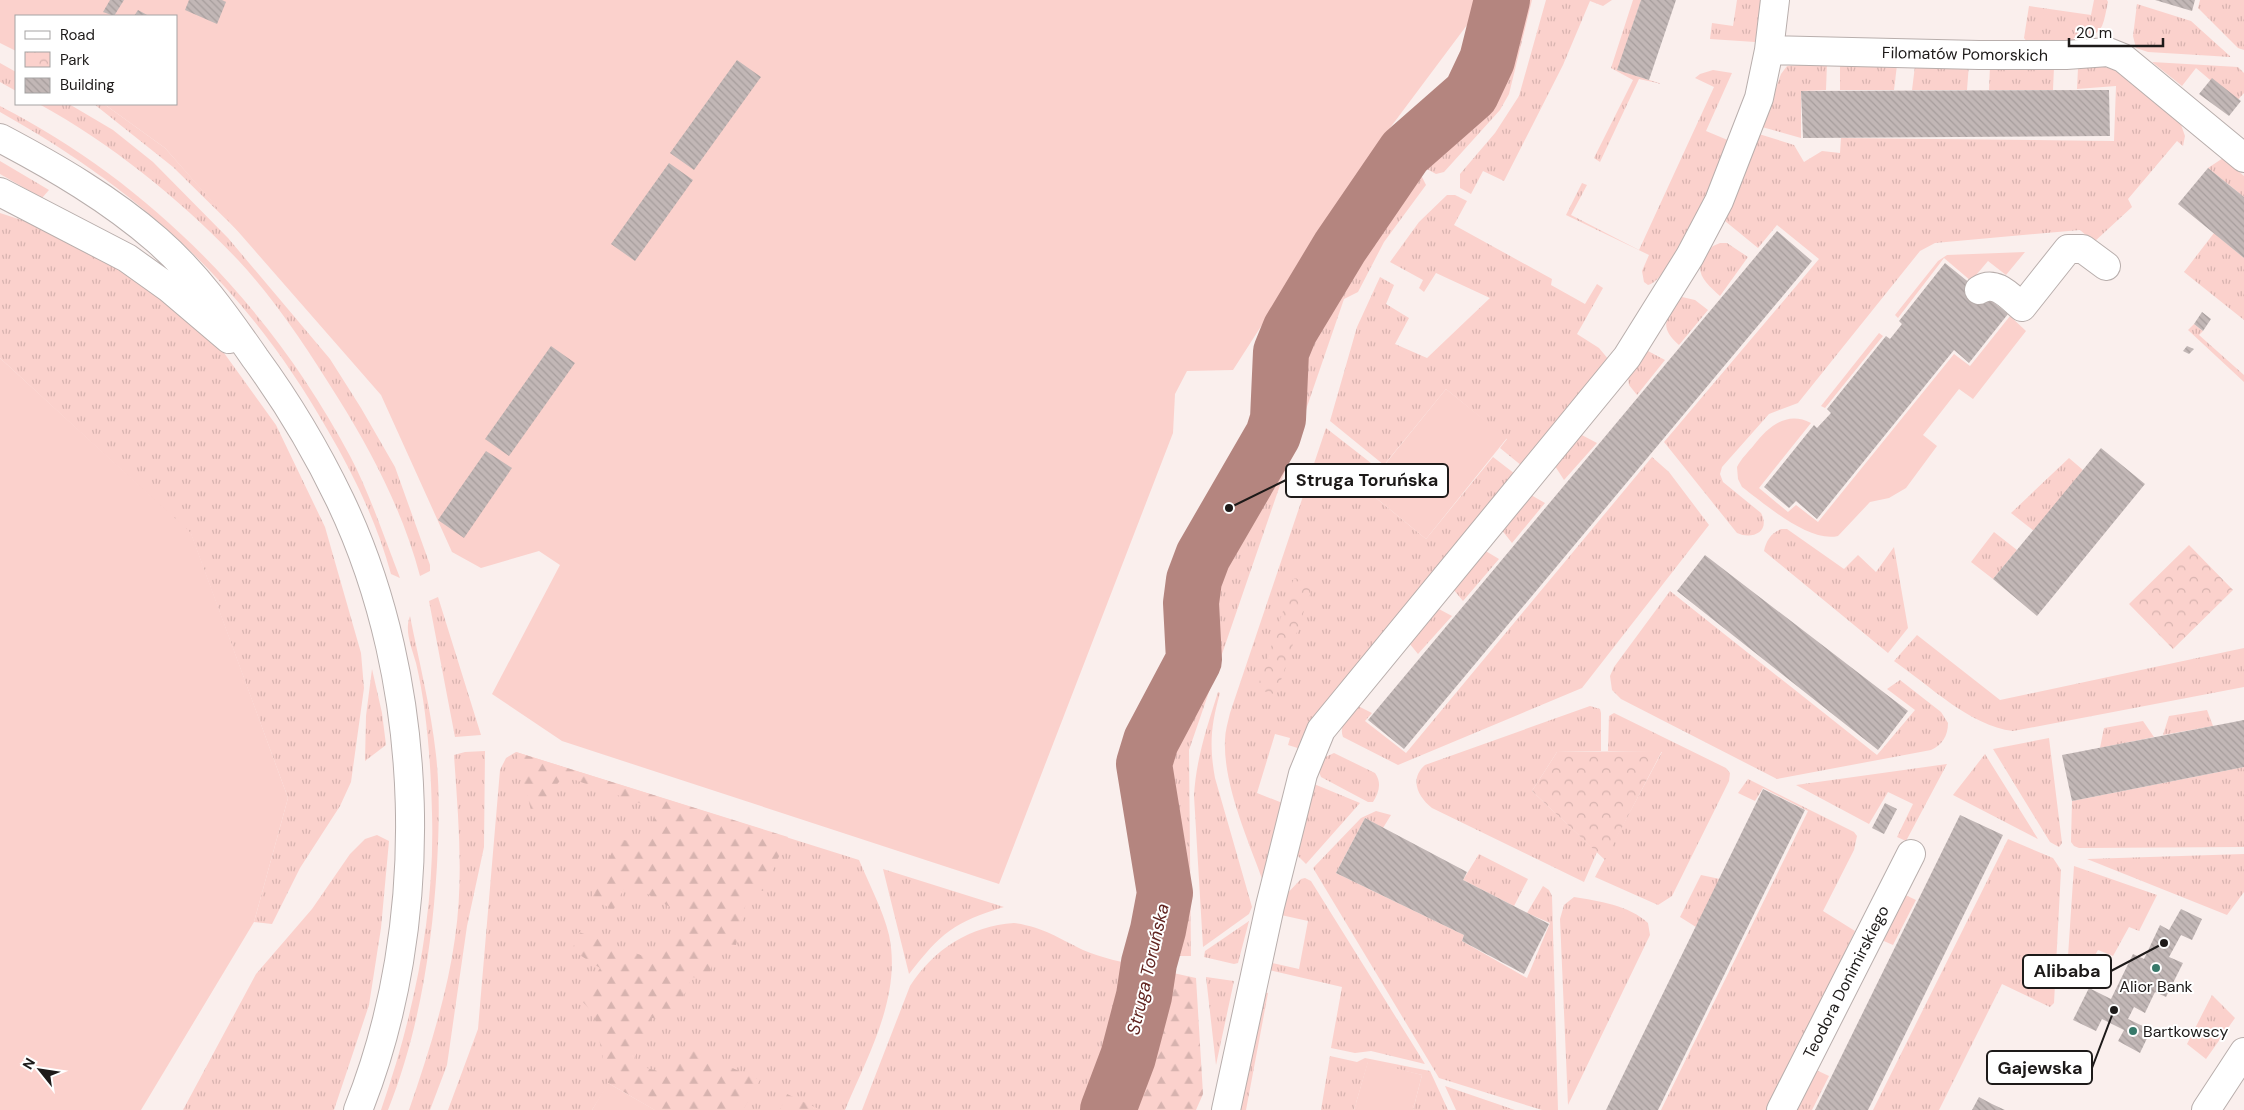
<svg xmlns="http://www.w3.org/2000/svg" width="2244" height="1110" font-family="'DM Sans',sans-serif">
<defs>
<pattern id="grass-tufts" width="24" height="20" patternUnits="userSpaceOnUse" patternTransform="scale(1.25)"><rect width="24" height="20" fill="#fbd1cc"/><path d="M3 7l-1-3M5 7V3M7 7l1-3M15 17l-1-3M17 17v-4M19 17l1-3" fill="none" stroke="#d7b3af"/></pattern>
<pattern id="forest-firs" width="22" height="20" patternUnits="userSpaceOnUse" patternTransform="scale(1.25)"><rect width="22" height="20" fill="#fbd1cc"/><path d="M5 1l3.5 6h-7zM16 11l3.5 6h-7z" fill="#d7b3af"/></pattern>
<pattern id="park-crowns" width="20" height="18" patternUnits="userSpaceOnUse" patternTransform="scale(1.25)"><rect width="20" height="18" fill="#fbd1cc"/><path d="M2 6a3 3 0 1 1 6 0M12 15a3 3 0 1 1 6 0" fill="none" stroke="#d7b3af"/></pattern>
<pattern id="water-waves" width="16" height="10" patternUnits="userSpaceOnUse" patternTransform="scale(1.25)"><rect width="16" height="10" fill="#b4857f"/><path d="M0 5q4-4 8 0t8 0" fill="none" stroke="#926c67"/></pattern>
<pattern id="building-back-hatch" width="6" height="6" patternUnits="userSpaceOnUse" patternTransform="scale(1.25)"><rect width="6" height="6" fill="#c2b7b6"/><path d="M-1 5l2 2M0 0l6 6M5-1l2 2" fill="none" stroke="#a69d9c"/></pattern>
</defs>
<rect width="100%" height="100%" fill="#faefed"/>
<path fill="url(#grass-tufts)" d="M 1508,0 L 1532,0 L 1509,94 L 1500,110 L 1444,172 L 1436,174 L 1407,158 L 1477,92 L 1496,46 Z
M 1546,0 L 1612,0 L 1603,6 L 1590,1 L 1563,65 L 1504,181 L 1483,171 L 1471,194 L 1460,188 L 1460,174 L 1495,133 L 1519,96 Z
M 1633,0 L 1641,0 L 1618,70 L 1662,84 L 1639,79 L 1600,162 L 1594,158 L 1633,80 L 1611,68 Z
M 1737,0 L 1762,0 L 1755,42 L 1710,39 L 1712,23 L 1733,26 Z
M 2094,0 L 2107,0 L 2108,2 C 2106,10 2105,19 2102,26 C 2088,49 2050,42 2027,42 L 2024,38 L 2029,6 L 2091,15 Z
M 2200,0 L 2244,0 L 2244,50 L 2238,48 L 2198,8 Z
M 2137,4 L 2191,21 L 2231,57 L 2148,52 L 2136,48 L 2133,36 Z
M 2152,62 L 2238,67 L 2244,73 L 2244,93 L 2236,102 L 2196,68 L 2182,86 Z
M 0,63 L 16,72 L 16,91 L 0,82 Z
M 1827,63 L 1826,90 L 1801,91 L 1801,138 L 1762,127 L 1781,74 L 1787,66 Z
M 1969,64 L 1967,90 L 1912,90 L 1915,66 Z
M 1897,65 L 1894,90 L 1840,90 L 1840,66 Z
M 1990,66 L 2054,67 L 2053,90 L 1989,90 Z
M 2100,66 L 2118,70 L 2179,119 L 2185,136 L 2183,146 L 2177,141 L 2128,199 L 2132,207 L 2094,242 L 2080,230 L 1935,243 L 1920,251 L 1798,403 L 1769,414 L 1722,467 L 1720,474 L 1723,482 L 1761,513 C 1771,532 1752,540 1737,533 L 1664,442 L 1819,259 L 1777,225 L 1758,248 L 1725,221 L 1724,215 L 1759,134 L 1794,145 L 1804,162 L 1822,151 L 1840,153 L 1841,138 L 2114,141 L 2116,86 L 2077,89 L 2078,68 Z
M 1713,70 L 1732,73 L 1706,131 L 1730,141 C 1718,167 1672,280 1648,285 L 1644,282 L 1642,271 L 1649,255 L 1566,215 L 1582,183 L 1587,185 L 1571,215 L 1639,250 L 1714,87 L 1695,78 L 1700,74 Z
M 39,104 L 69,104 L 113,130 L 153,162 L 228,238 L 330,359 L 361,408 L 395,467 L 430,565 L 430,571 L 420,576 C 403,512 373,454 338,398 C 308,350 276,301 238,260 C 181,200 112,144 39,104 Z
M 94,104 L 104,104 L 165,148 L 241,234 L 173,167 Z
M 0,106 C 150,183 271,307 350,456 C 370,494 384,537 400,578 L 391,574 C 377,523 354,475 327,429 C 247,288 141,191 0,112 Z
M 2223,158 L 2244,176 L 2244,197 L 2208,168 Z
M 0,161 L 49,190 L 42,198 L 0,174 Z
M 1400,167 L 1422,177 L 1426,185 L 1384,242 L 1358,292 L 1344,299 L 1189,750 L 1191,956 L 1168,956 L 1174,923 L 1175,886 L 1150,785 L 1156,748 L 1189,684 L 1200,649 L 1204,577 L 1217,543 L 1258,476 L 1278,437 L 1288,394 L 1291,352 L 1309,316 L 1357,229 Z
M 1447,195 L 1455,195 L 1467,201 L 1454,225 L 1552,279 L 1551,285 L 1585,304 L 1597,284 L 1603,288 L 1577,334 L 1599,348 L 1609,360 L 1527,470 L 1500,448 L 1507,439 L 1446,389 L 1384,465 L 1330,421 L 1357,327 L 1380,277 L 1394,285 L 1386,304 L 1409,318 L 1395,344 L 1427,358 L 1490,298 L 1436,273 L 1424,292 L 1419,288 L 1423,280 L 1390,262 L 1419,222 Z
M 0,213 L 43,227 L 117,263 L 219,346 L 276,425 L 325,527 L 361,653 L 364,688 L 351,782 L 340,806 L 300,868 L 272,924 L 254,922 L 288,798 L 191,534 L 0,358 Z
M 2214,233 L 2244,258 L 2244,320 L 2184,272 Z
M 1720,243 L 1727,243 L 1748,257 L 1720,296 C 1707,284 1693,273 1704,255 C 1708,249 1712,246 1720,243 Z
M 1682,297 L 1695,300 L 1708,310 L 1679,345 C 1659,327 1666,320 1676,299 Z
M 2194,324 L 2203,331 L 2199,335 L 2244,375 L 2244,382 L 2188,330 Z
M 1648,351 L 1665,360 L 1637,395 L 1629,385 L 1627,371 L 1643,352 Z
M 1326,428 L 1380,470 L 1365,489 L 1426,539 L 1493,457 L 1519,477 L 1304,750 L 1288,745 L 1290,738 L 1275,734 L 1257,793 L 1285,804 L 1264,884 C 1249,842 1223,785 1225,740 C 1225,731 1228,722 1230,713 Z
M 1578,433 L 1597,443 L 1564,480 L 1553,463 Z
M 1652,457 L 1669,472 L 1709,525 L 1582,688 L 1398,765 L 1343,737 C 1338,724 1350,715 1358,706 L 1372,713 L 1365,721 L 1406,753 Z
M 2069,458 L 2083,470 L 2034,531 L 2011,513 Z
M 1531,495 L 1545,503 L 1512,543 L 1501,529 Z
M 1781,529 L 1787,529 L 1844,569 L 1858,555 L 1876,572 L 1894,547 L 1908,628 L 1888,653 L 1764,551 C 1766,541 1771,533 1781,529 Z
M 1994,532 L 2017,550 L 1993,579 L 1971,562 Z
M 1484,550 L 1499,559 L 1463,601 L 1453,589 Z
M 1670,591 L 1877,755 L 1915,710 L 1887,689 L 1900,680 L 1941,712 L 1948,723 C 1948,736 1942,745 1931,750 L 1777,779 L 1621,699 L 1612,690 L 1610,676 L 1614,667 Z
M 438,597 L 481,735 L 455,737 L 429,601 Z
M 1437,608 L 1452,616 L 1418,654 L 1409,643 Z
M 410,616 C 419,662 431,708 436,755 C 440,791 439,828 437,865 C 432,948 419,1032 388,1110 L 381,1110 C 414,1015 435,914 432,814 C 431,766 427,709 416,663 C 412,648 404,631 410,616 Z
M 1917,635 L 2000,700 L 2244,648 L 2244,687 L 2013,731 C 1970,726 1929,685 1894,661 Z
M 372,669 L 382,713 L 386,745 L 365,761 L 366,716 Z
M 1218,692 L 1220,693 C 1211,725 1209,745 1215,778 L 1252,907 L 1249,914 L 1203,947 L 1194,796 C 1196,759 1207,727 1218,692 Z
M 1590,706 L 1600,709 L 1601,713 L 1601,751 L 1557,752 L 1532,791 L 1597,852 L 1584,882 L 1432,808 C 1418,797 1409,779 1425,765 Z
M 2207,710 L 2213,726 L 2163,735 L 2169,716 Z
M 1614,713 L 1726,768 L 1730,773 L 1729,781 L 1672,896 L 1658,905 L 1595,877 L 1662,752 L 1608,751 L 1609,716 Z
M 2143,721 L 2154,737 L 2100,748 L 2104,728 Z
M 2049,738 L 2062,843 L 2059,847 L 2050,842 L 1993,749 Z
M 485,751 L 484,847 L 467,926 L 447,1065 L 430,1110 L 409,1110 C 428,1055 447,996 455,938 C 464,877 458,815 454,755 L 465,752 Z
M 516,752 L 859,860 C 869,884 883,910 889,935 C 902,996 868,1055 845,1110 L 655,1110 L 609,1083 L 592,1110 L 448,1110 L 478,1029 L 500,770 L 506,758 Z
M 1334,753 L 1375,773 C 1382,783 1379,792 1373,802 L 1368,802 L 1321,777 L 1318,769 L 1323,758 Z
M 1985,754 L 2038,839 L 1953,795 Z
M 1947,764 L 1906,841 L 1897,837 L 1913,804 L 1888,792 L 1869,824 L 1796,785 Z
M 2244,767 L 2244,847 L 2079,848 L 2074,846 L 2071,842 L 2072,801 Z
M 1748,779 L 1854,832 L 1857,836 L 1854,850 L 1823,911 L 1855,931 L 1768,1110 L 1661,1110 L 1808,811 L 1763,788 L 1755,801 L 1738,793 Z
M 1314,784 L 1360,803 L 1306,864 L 1293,851 Z
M 1376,811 L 1391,815 L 1383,828 L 1365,818 L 1336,873 L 1464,935 L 1462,941 L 1527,978 L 1550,923 L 1527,913 L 1543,886 L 1549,890 L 1552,896 L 1558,1110 L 1542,1110 L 1439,1078 L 1313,868 L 1361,818 Z
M 377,835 L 389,841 L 381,928 L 369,1005 L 334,1110 L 183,1110 L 256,974 L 312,909 L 350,854 L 365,839 Z
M 2008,839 L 2053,858 L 2061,870 L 2054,1003 L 2050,1007 L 2002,984 L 1939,1110 L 1873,1110 Z
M 1479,854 L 1528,879 L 1514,906 L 1463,880 Z
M 2244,854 L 2244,892 L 2227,915 L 2087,859 Z
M 2074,866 L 2157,895 L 2139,931 L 2129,927 L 2113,956 L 2098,950 L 2090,964 L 2068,956 Z
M 883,869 L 1004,907 C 954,922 941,933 909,974 Z
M 1701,875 L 1720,879 L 1696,927 L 1680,917 Z
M 1305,878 L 1311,881 L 1425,1064 L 1371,1051 L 1355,1053 L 1331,1048 L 1342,987 L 1269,970 L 1268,962 L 1299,969 L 1308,921 L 1281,915 L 1282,899 L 1301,879 Z
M 1899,892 L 1916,900 L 1893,945 L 1877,938 Z
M 1574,897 C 1598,901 1629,905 1648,923 L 1650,935 L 1568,1105 L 1560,919 L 1564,905 Z
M 1249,921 L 1238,963 L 1234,964 L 1204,957 L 1205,951 Z
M 1014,923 C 1043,927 1058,938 1083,950 C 1101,958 1123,962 1143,967 L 1121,1068 L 1104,1110 L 862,1110 L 910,986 C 934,949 970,926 1014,923 Z
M 1206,977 L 1234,981 L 1216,1065 Z
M 1254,991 L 1268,993 L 1246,1110 L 1234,1110 Z
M 2212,995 L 2235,1018 L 2206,1059 L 2187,1044 Z
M 1330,1056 L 1357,1062 L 1365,1058 L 1430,1071 L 1448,1110 L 1413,1110 L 1422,1075 L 1368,1062 L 1354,1110 L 1321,1110 Z
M 1812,1068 L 1829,1076 L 1812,1110 L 1794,1110 Z
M 1445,1086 L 1515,1110 L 1456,1110 Z"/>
<path fill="url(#forest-firs)" d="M 516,752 L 788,837 L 763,891 L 750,886 L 736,945 L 718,943 L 708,980 L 692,977 L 672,1022 L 652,1018 L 632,1064 L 669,1074 L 682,1046 L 760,1080 L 743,1110 L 655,1110 L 608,1083 L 594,1014 L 581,1000 L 600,968 L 572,950 L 579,932 L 654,960 L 687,917 L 627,882 L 613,911 L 592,896 L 618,839 L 646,844 L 656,809 L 564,776 L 532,814 Z
M 1155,969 L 1196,978 L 1203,1094 L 1196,1110 L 1118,1110 L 1136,1064 Z
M 787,1094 L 821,1110 L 780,1110 Z"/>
<path fill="url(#park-crowns)" d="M 2189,545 L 2233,590 L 2173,649 L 2129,604 Z
M 1294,578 L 1313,584 L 1276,695 L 1257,689 Z
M 1662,751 L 1605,860 L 1532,791 L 1557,752 Z"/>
<path fill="#fbd1cc" d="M 0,0 L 1475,0 L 1470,21 L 1378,144 L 1233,370 L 1187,371 L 1175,394 L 1173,433 L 999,884 L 562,741 L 492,694 L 560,565 L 539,551 L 481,568 L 452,552 L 381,395 L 165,148 L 104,104 L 176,104 L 176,16 L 16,16 L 16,51 L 0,43 Z
M 2025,252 L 2006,275 L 1988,261 L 1971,281 L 1944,258 L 1898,318 L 1895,315 L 1938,261 L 1947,255 Z
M 2010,316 L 2026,331 L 1973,399 L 1959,389 L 1923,435 L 1937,446 L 1906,488 L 1889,498 L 1870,502 L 1838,536 C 1809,543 1765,504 1742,487 L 1738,479 L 1737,467 C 1741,459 1748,452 1754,445 C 1768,427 1787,410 1811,423 L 1759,488 L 1788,512 L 1796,505 L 1818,522 L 1954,354 L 1970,366 Z
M 1879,333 L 1883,336 L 1825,408 L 1821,406 Z
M 0,358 L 191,533 L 288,798 L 254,922 L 141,1110 L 0,1110 Z
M 1446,389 L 1507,438 L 1426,539 L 1365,489 Z
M 1368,1061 L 1422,1075 L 1413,1110 L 1354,1110 Z
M 608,1083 L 655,1110 L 592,1110 Z"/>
<path fill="url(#water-waves)" d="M 1143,967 L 1155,969 L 1136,1064 L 1118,1110 L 1104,1110 L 1121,1068 Z"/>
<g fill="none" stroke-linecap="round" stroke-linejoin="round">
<path stroke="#b4857f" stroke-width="56" d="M 1108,1110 L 1128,1057 L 1144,996 L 1149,963 L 1158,930 L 1165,893 L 1144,764 L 1151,741 L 1194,660 L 1191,603 L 1194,580 L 1203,556 L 1273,435 L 1278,419 L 1281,352 L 1290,330 L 1340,247 L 1405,152 L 1471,94 L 1487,60 L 1502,0"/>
</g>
<path fill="url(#building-back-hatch)" d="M 110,0 L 124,0 L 114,16 L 103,12 Z
M 189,0 L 222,0 L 226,2 L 217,24 L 185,10 Z
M 1641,0 L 1676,0 L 1649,80 L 1617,70 Z
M 2155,0 L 2195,0 L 2192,11 Z
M 138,10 L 149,16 L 134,16 Z
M 737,60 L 761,77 L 694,170 L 670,153 Z
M 2212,78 L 2241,101 L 2229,116 L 2199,94 Z
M 2109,90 L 2110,136 L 1803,138 L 1801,91 Z
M 669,163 L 693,180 L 635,261 L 611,244 Z
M 2208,168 L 2244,197 L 2244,258 L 2178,204 Z
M 1777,231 L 1812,261 L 1404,749 L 1368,720 Z
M 1945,263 L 2008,314 L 1969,363 L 1954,350 L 1817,519 L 1796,501 L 1789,508 L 1764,487 L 1814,425 L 1817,428 L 1831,413 L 1827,409 L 1886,336 L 1890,339 L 1902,324 L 1899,321 Z
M 2202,312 L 2211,319 L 2203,331 L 2194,324 Z
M 551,346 L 575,363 L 509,456 L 485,439 Z
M 2187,346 L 2194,349 L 2189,354 L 2183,351 Z
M 2101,448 L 2145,484 L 2037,616 L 1993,579 Z
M 486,451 L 512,468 L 464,538 L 438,520 Z
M 1705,555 L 1908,711 L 1878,750 L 1677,591 Z
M 2244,720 L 2244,767 L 2072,801 L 2062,755 Z
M 1763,789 L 1805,810 L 1658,1110 L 1606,1110 Z
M 1885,803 L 1897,809 L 1884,834 L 1872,828 Z
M 1960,815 L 2003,835 L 1868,1110 L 1815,1110 Z
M 1365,818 L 1467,872 L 1463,880 L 1549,924 L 1524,974 L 1462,941 L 1464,935 L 1336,873 Z
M 2181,909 L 2202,919 L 2192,940 L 2181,935 L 2169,957 L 2183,963 L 2166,997 L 2155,992 L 2145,1013 L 2134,1007 L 2128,1019 L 2151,1030 L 2140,1053 L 2118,1041 L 2124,1030 L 2102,1019 L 2096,1031 L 2073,1020 L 2089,988 L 2111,999 L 2133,954 L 2144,959 L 2160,925 L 2169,930 Z
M 1979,1097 L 1992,1104 L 2005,1110 L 1972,1110 Z"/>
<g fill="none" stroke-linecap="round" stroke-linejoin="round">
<defs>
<path id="street" d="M 1769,50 L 1979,55 L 2066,55 L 2108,52 L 2123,58 L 2244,158
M 1979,290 C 1996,279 2010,297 2022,307 L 2068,249 L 2083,249 L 2106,266
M 1226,1110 L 1270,906 L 1303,774 L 1321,730 L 1627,357 L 1690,256 L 1719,201 L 1759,98 L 1769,50 L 1775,0
M 1781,1110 L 1911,854"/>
<path id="secondary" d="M 0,138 C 55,167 110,199 157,240 C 196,274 226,316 255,358 C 288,403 316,450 340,500 C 427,682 433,923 358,1110
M 0,192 L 127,258 L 169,288 L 229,339
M 2206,1110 L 2244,1052"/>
</defs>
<use href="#street" stroke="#b8aeac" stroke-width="30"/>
<use href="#secondary" stroke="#b8aeac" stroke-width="30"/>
<use href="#street" stroke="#fff" stroke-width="28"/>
<use href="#secondary" stroke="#fff" stroke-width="28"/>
</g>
<g fill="#37796a" stroke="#fff" stroke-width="2">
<circle cx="2156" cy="968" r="5"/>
<circle cx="2133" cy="1031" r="5"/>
</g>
<g text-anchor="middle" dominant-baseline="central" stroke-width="4" stroke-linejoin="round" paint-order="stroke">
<g font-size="16" fill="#1d1a19" stroke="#fff">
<text transform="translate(1965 54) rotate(1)">Filomatów Pomorskich</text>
<text transform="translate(1846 982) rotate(-63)">Teodora Donimirskiego</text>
</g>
<g font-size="16" fill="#1d1a19" stroke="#fff">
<text x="2156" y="986">Alior Bank</text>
<text x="2143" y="1031" text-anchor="start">Bartkowscy</text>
</g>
<g font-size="18" font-style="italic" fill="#622521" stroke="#fff">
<text transform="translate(1148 969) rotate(-77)">Struga Toruńska</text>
</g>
</g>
<path fill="none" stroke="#1d1a19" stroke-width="2" d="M1229 508L1286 480M2164 943L2111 971M2114 1010L2092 1068"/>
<g fill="#1d1a19" stroke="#fff" stroke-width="2">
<circle cx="1229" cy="508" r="5"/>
<circle cx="2164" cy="943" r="5"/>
<circle cx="2114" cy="1010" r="5"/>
</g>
<g fill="#fff" stroke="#1d1a19" stroke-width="2">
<rect x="1286" y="464" width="162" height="33" rx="5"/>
<rect x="2023" y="955" width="88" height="33" rx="5"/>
<rect x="1987" y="1051" width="105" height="33" rx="5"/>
</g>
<g font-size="18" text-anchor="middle" font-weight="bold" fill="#1d1a19">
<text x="1367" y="486">Struga Toruńska</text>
<text x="2067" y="977">Alibaba</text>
<text x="2040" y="1074">Gajewska</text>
</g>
<rect x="15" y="15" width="162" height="90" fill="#ffffff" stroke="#a5a3a3"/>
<rect x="25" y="31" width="25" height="8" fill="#ffffff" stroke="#a5a3a3"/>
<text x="60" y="40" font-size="15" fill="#1d1a19">Road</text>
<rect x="25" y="52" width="25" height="15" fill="url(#park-crowns)" stroke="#a5a3a3"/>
<text x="60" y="65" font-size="15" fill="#1d1a19">Park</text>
<rect x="25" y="78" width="25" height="15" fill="url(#building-back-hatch)" stroke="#a5a3a3"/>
<text x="60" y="90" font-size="15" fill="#1d1a19">Building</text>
<g transform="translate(40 1070) rotate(300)" stroke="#ffffff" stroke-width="4" paint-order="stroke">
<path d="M0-4L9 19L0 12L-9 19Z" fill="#1d1a19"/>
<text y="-8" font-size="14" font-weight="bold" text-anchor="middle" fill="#1d1a19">N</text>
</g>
<path d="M2069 38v8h94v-8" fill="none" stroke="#1d1a19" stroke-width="2.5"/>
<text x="2076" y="38" font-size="15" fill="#1d1a19" stroke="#ffffff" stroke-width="4" paint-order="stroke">20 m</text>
</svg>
